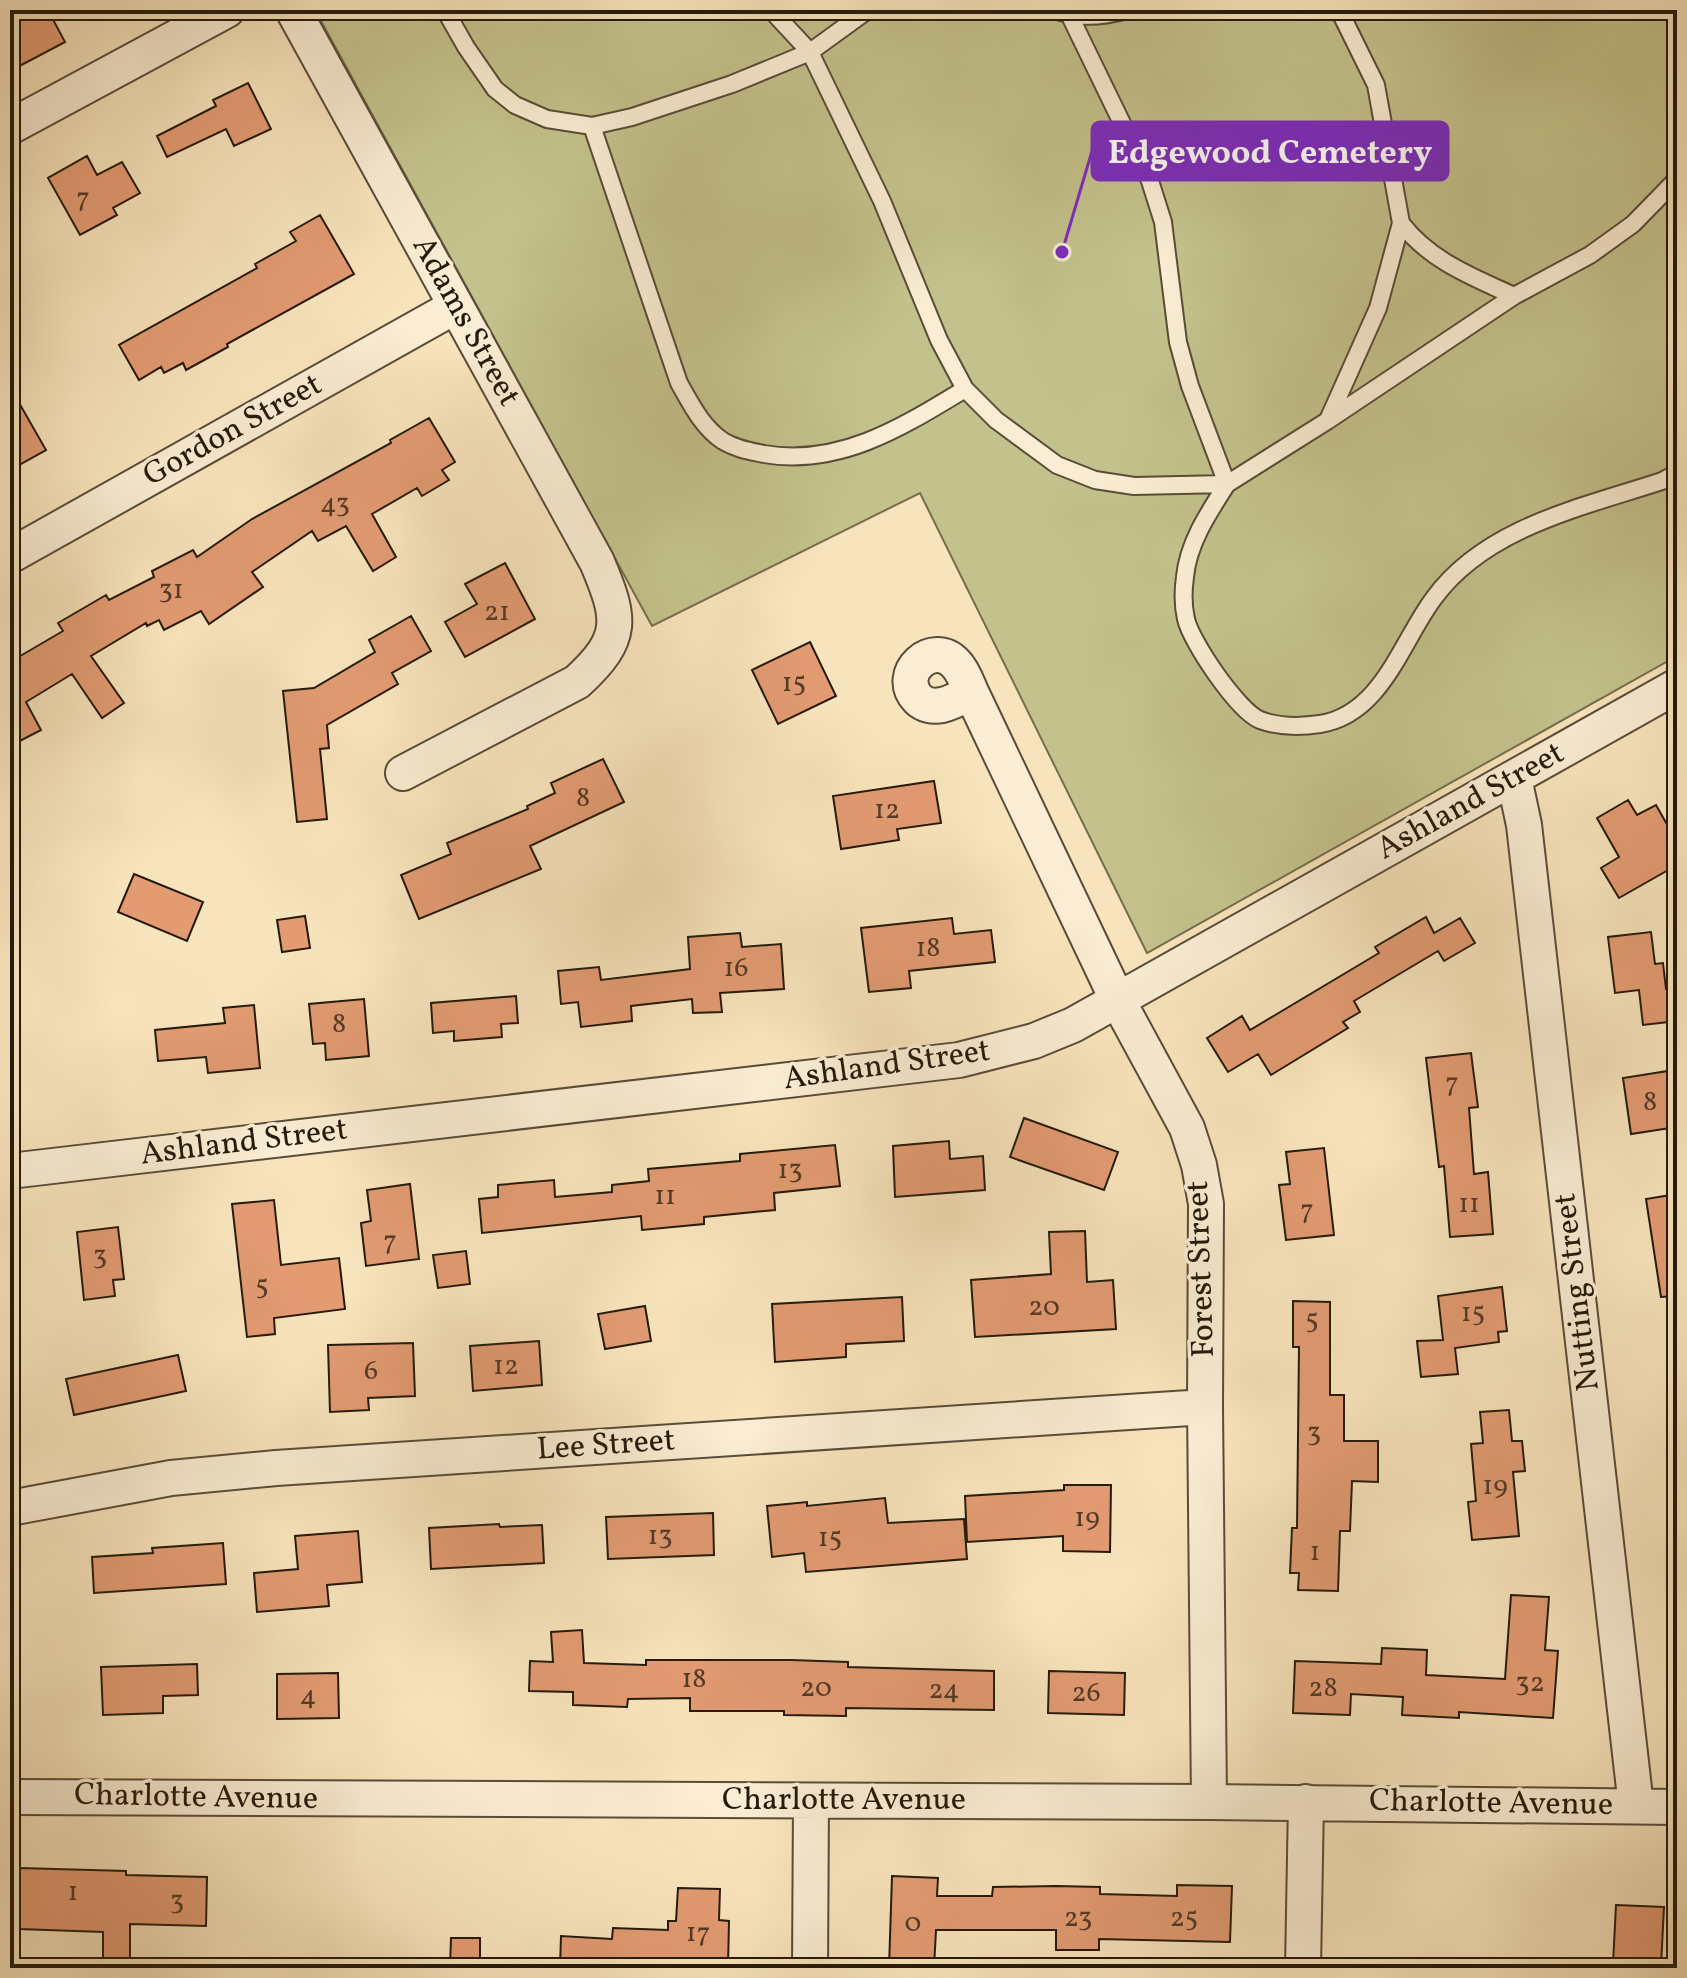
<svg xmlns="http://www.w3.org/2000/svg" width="1687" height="1978" font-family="Vollkorn,serif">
<rect width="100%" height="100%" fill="#f8e4bc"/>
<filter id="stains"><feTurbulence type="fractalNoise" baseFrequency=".0025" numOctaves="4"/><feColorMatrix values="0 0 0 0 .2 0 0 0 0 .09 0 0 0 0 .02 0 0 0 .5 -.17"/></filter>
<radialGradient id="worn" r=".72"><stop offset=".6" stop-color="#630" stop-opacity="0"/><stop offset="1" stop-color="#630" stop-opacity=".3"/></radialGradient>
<path fill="#c4c28c" stroke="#746e4c" stroke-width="2" d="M 315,10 L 1677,10 L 1677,656 L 1147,953 L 920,493 L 652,626 Z"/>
<path fill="#e39b72" stroke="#241a0c" stroke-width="2" d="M 10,10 L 48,10 L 65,42 L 10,71 Z
M 248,83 L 271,129 L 234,146 L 226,129 L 167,157 L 157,136 L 216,106 L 213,100 Z
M 87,156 L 97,175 L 122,162 L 140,193 L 113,208 L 117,215 L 80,235 L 48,178 Z
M 320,215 L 354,274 L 227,344 L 228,347 L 186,370 L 183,363 L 164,373 L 161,367 L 139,380 L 119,345 L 257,268 L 255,264 L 296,241 L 290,232 Z
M 10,387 L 46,450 L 10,470 Z
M 429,418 L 455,462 L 442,470 L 449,480 L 422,496 L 417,488 L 372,514 L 396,557 L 373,571 L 346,526 L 318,541 L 312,531 L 252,572 L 263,587 L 209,624 L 201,611 L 164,630 L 159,620 L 147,626 L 146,623 L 91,656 L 124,703 L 102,718 L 72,674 L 26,702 L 41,730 L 10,746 L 10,662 L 63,631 L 58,623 L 106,595 L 109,600 L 154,577 L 152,571 L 193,550 L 197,557 L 252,519 L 391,443 L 390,440 Z
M 505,563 L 535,619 L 465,657 L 445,622 L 477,604 L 465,584 Z
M 411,616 L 431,651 L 392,673 L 398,684 L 327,725 L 329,748 L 320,749 L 327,819 L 297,822 L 283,691 L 314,688 L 375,652 L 369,640 Z
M 810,642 L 836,696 L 778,724 L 752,670 Z
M 603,759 L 624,802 L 530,846 L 541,869 L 419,919 L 401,875 L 451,854 L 447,843 L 528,809 L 527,806 L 555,793 L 551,783 Z
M 934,781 L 941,823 L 897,829 L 899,840 L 841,849 L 833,796 Z
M 1628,800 L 1637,815 L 1656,805 L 1677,842 L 1677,865 L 1619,898 L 1601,868 L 1619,857 L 1597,818 Z
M 134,874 L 203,902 L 187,941 L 118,912 Z
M 305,916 L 310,948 L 282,952 L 277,920 Z
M 1426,917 L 1434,933 L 1460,918 L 1475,943 L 1444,961 L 1438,951 L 1354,1001 L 1360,1012 L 1343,1022 L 1348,1028 L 1271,1075 L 1258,1054 L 1228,1072 L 1207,1038 L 1242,1016 L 1250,1030 L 1379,953 L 1375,947 Z
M 952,918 L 954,934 L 991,930 L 995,962 L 909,971 L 911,988 L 869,992 L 861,928 Z
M 1651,932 L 1655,964 L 1663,963 L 1666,989 L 1677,988 L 1677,1021 L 1643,1025 L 1639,990 L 1615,993 L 1608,937 Z
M 740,933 L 742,947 L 781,944 L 784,989 L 720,993 L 722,1012 L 693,1013 L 692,999 L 631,1006 L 632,1021 L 581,1027 L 578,1002 L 561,1004 L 558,971 L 599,967 L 601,980 L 690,969 L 688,937 Z
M 516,996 L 518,1023 L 501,1024 L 502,1037 L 454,1041 L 454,1031 L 433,1033 L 431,1003 Z
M 364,999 L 369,1056 L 326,1060 L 325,1043 L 313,1044 L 309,1004 Z
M 254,1005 L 260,1068 L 208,1073 L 206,1057 L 158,1061 L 155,1030 L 225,1023 L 223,1008 Z
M 1471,1053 L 1478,1107 L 1469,1108 L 1474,1174 L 1488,1172 L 1493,1234 L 1450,1237 L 1444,1166 L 1439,1167 L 1426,1058 Z
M 1668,1071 L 1677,1127 L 1631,1134 L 1623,1078 Z
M 1024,1118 L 1118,1152 L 1104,1190 L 1010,1157 Z
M 949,1141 L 950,1159 L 983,1156 L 985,1190 L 895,1197 L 893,1146 Z
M 835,1145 L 840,1186 L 774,1193 L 775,1210 L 704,1217 L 704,1224 L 642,1230 L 641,1216 L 482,1233 L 479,1199 L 498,1197 L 498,1185 L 554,1180 L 555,1197 L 612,1192 L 612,1185 L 649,1181 L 648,1169 L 740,1161 L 740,1154 Z
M 1324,1148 L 1334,1235 L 1286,1240 L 1279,1185 L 1290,1184 L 1286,1152 Z
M 410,1184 L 419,1259 L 366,1266 L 361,1223 L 371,1221 L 367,1190 Z
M 1677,1194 L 1677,1296 L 1661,1297 L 1646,1199 Z
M 274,1200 L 281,1265 L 339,1258 L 345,1309 L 274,1318 L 275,1334 L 247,1337 L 232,1204 Z
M 118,1227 L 124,1279 L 113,1280 L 115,1296 L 84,1300 L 77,1232 Z
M 1085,1231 L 1087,1282 L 1113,1280 L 1116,1329 L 975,1337 L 971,1280 L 1051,1274 L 1049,1232 Z
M 466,1251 L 470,1284 L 438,1288 L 433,1255 Z
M 1502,1287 L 1507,1331 L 1498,1332 L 1499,1342 L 1455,1348 L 1458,1374 L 1421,1377 L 1417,1341 L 1443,1340 L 1438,1296 Z
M 902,1297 L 904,1341 L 846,1344 L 846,1357 L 775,1362 L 772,1304 Z
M 1293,1301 L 1330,1302 L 1330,1395 L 1344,1395 L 1344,1441 L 1378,1441 L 1378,1482 L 1352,1481 L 1350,1531 L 1340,1531 L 1338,1591 L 1298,1590 L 1299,1573 L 1290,1573 L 1292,1528 L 1297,1528 L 1299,1347 L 1293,1347 Z
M 645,1306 L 651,1341 L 605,1349 L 598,1314 Z
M 539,1341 L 542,1385 L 473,1391 L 470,1346 Z
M 413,1343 L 415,1396 L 368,1398 L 369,1410 L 330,1412 L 328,1345 Z
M 178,1355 L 186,1391 L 74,1415 L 66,1379 Z
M 1509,1410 L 1512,1441 L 1522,1441 L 1525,1471 L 1513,1472 L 1519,1536 L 1472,1540 L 1468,1502 L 1476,1501 L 1471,1444 L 1483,1443 L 1480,1412 Z
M 1064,1485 L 1111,1485 L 1110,1552 L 1063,1551 L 1063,1536 L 967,1542 L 965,1496 L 1064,1490 Z
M 885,1498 L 888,1523 L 964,1519 L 967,1559 L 806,1572 L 804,1553 L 772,1557 L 767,1506 L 807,1502 L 807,1506 Z
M 713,1513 L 714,1555 L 608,1559 L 606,1517 Z
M 499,1524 L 500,1527 L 542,1525 L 544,1563 L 431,1569 L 429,1528 Z
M 358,1531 L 362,1582 L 327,1585 L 329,1606 L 257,1612 L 254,1573 L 298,1569 L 295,1536 Z
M 223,1543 L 226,1584 L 94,1593 L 92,1557 L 153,1553 L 152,1548 Z
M 1511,1595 L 1549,1597 L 1545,1650 L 1558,1651 L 1553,1718 L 1459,1712 L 1459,1718 L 1402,1715 L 1403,1697 L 1351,1694 L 1350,1715 L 1293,1713 L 1295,1661 L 1381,1664 L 1382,1648 L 1427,1650 L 1426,1675 L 1505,1679 Z
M 582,1630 L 584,1663 L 646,1665 L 646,1660 L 791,1660 L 848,1662 L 848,1667 L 994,1671 L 994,1710 L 846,1708 L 846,1716 L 784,1715 L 784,1711 L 690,1711 L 690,1698 L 628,1699 L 627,1707 L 573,1705 L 573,1692 L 529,1691 L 530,1661 L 553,1662 L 551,1632 Z
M 197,1664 L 198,1695 L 163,1696 L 163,1713 L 103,1715 L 101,1667 Z
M 1049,1671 L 1125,1673 L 1124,1715 L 1048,1713 Z
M 338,1673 L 339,1718 L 277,1719 L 277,1674 Z
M 20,1868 L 126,1871 L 126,1875 L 207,1877 L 206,1926 L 130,1924 L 130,1968 L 103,1968 L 103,1932 L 19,1929 Z
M 892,1876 L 938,1878 L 937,1896 L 992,1896 L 993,1887 L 1056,1886 L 1100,1887 L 1100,1894 L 1177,1896 L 1177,1885 L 1232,1886 L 1230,1942 L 1099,1939 L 1099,1950 L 1056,1950 L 1056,1930 L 936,1930 L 934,1968 L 889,1968 Z
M 678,1888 L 720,1889 L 719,1920 L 729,1921 L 728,1968 L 560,1968 L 561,1936 L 612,1939 L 613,1928 L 668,1930 L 668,1921 L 676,1921 Z
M 1616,1905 L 1664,1907 L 1661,1966 L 1613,1964 Z
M 451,1938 L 480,1938 L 480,1968 L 450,1968 Z"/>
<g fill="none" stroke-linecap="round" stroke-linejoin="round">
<defs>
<path id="lane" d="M 445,10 L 466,47 L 495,89 L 515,105 L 547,119 L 592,126 L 632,117 L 732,84 L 810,52 L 868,10
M 771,10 L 810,52 L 882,201 L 939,340 L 965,389 L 996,420 L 1057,465 L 1095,480 L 1134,486 L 1227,484 L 1327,421 L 1514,296 L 1590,255 L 1633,224 L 1677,179
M 1054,10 C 1078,19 1102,17 1127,10
M 1339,10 L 1376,85 L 1401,223 C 1430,261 1473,277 1514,296
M 1070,16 L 1150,181 L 1163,222 L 1178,342 L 1190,386 L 1227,484 C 1209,512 1188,543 1185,577 C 1183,591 1183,606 1186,619 C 1191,642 1238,711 1260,720 C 1279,727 1300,727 1320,724 C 1382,714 1401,642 1434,598 C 1486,527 1583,507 1662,481 L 1677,473
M 592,126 L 679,383 C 691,404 702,427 723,441 C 736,449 750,451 764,454 C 840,467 904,426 965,389
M 1328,420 L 1378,308 L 1401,223"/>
<path id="street" d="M 293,10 L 597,562 C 621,619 625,638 577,682 L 403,773
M 10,127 L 227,10
M 10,556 L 456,306
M 971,692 C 962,697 952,703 942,705 C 933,707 924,705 918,699 C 894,674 933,638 956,664 C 963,671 967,683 971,692 L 1117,999 L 1187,1128 L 1199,1165 L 1206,1204 L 1205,1407 L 1209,1802
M 1514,778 L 1524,825 L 1636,1806
M 10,1171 L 959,1060 L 1034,1041 L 1073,1025 L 1677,686
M 10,1508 L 171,1478 L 276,1468 L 1205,1407
M 10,1797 L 1209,1802 L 1677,1807
M 810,1968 L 811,1802
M 1303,1968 L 1306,1802"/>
</defs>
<use href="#lane" stroke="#594c38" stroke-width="20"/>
<use href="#street" stroke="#594c38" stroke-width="38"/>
<use href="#lane" stroke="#faedd3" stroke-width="16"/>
<use href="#street" stroke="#faedd3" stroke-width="34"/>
</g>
<g text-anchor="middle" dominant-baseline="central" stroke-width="7" stroke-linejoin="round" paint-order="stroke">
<g font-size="28" fill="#543a26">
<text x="83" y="198">7</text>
<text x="335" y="504">43</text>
<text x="171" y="590">31</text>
<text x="497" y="612">21</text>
<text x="794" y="683">15</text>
<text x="583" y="798">8</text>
<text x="887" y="810">12</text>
<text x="928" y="948">18</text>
<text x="736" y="968">16</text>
<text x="339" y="1024">8</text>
<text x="1452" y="1083">7</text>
<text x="1650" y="1102">8</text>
<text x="790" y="1170">13</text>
<text x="665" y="1196">11</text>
<text x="1469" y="1204">11</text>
<text x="1307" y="1210">7</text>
<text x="390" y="1241">7</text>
<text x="100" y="1256">3</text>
<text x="262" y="1286">5</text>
<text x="1044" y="1307">20</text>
<text x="1473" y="1313">15</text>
<text x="1312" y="1320">5</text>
<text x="506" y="1366">12</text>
<text x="371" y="1371">6</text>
<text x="1314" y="1433">3</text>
<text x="1495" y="1486">19</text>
<text x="1087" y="1518">19</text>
<text x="660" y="1536">13</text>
<text x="830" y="1538">15</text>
<text x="1315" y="1552">1</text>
<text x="694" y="1679">18</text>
<text x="1530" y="1683">32</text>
<text x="816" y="1688">20</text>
<text x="1323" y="1688">28</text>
<text x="944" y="1690">24</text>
<text x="1086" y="1693">26</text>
<text x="308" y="1696">4</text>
<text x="73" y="1892">1</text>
<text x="177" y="1901">3</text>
<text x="1078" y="1918">23</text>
<text x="1184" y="1918">25</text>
<text x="913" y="1923">0</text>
<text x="698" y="1933">17</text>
</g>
<g font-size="32" fill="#241a0c" stroke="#faedd3">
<text transform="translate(465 322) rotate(61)">Adams Street</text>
<text transform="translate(233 431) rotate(-29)">Gordon Street</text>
<text transform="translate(1471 802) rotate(-29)">Ashland Street</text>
<text transform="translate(887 1066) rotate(-8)">Ashland Street</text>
<text transform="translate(244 1143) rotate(-7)">Ashland Street</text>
<text transform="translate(1202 1269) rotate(-92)">Forest Street</text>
<text transform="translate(1578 1292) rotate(-97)">Nutting Street</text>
<text transform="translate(606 1446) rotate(-4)">Lee Street</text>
<text transform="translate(196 1798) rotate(1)">Charlotte Avenue</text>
<text x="844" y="1801">Charlotte Avenue</text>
<text transform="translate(1491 1804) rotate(1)">Charlotte Avenue</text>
</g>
</g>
<path fill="none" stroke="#7b2cbf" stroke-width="3" d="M1062 252L1092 151"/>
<circle fill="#7b2cbf" stroke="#faedd3" stroke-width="3" cx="1062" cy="252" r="8"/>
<rect fill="#7b2cbf" stroke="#7b2cbf" stroke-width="3" x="1092" y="122" width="356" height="58" rx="8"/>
<g font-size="34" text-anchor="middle" font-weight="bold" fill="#fff">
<text x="1270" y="163">Edgewood Cemetery</text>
</g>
<rect width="1687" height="1978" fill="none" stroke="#f8e4bc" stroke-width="40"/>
<rect x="12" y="12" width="1663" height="1954" fill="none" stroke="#241a0c" stroke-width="4"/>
<rect x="20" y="20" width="1647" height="1938" fill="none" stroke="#241a0c" stroke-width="2"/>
<rect width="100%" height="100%" filter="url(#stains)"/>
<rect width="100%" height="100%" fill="url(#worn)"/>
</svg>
